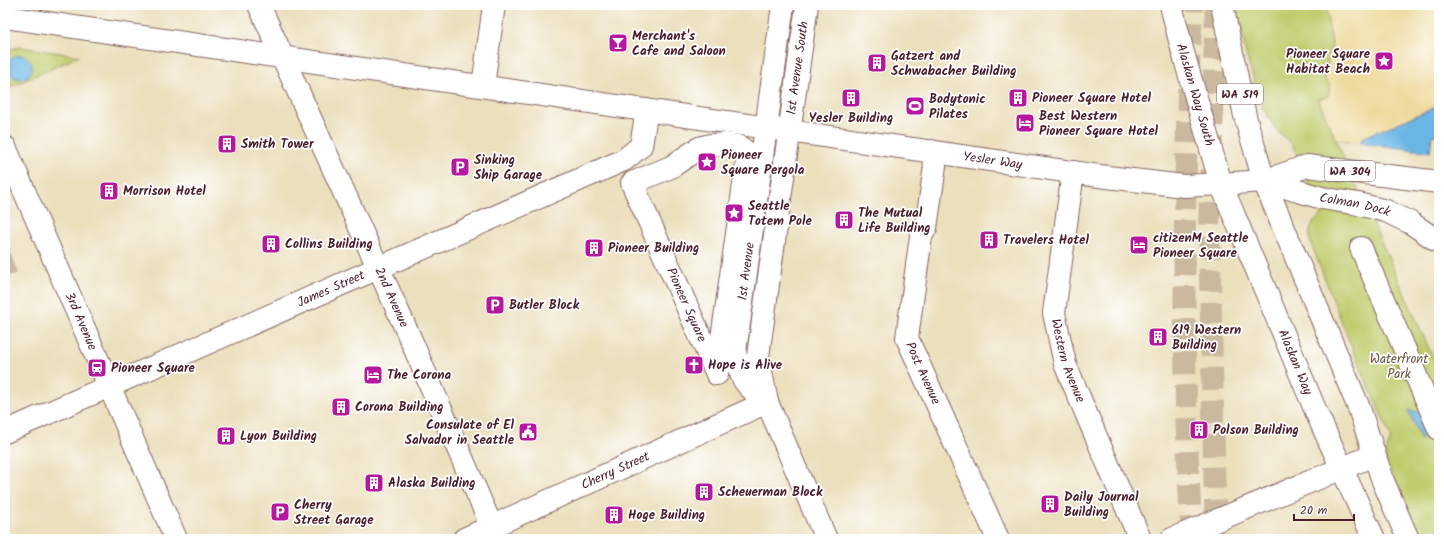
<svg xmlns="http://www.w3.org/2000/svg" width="1444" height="544" font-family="Kalam,sans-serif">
<rect width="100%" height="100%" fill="#fff"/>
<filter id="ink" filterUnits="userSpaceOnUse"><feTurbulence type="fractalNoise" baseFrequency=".025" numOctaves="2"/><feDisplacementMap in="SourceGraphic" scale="8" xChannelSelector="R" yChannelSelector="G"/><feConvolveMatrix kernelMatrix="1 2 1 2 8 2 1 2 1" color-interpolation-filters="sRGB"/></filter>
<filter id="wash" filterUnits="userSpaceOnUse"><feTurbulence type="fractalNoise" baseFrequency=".012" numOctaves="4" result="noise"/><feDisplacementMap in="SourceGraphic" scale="16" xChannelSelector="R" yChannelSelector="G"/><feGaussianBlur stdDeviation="0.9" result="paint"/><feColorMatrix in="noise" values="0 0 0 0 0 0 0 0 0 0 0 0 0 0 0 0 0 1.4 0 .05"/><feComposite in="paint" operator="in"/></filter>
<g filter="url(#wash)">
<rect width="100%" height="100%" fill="#ebdfbc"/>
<path fill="#c0cc6d" stroke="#85764c" d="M 1236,5 L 1327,5 L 1328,21 L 1332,44 L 1324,79 L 1331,86 L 1328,96 L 1318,100 L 1439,371 L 1439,539 L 1421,539 L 1386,461 L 1386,452 L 1391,438 L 1348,338 L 1310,241 C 1308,228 1312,222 1322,215 L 1292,144 L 1277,131 L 1263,108 L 1247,58 Z
M 21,47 L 80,56 L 10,87 L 5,77 L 5,50 Z"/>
<path fill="#eeda9e" stroke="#9c7c64" d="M 1327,5 L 1439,5 L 1439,106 L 1362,138 L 1361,143 L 1336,139 L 1318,99 L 1328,96 L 1331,86 L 1324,79 L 1332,44 L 1328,21 Z"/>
<path fill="#6bb6e4" stroke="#5a6a88" d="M8 67a12 12 0 1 1 24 0a12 12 0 1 1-24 0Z
M 1439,106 L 1439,136 L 1432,135 L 1430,152 L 1361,143 L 1362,138 Z
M 1408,410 L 1418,412 C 1427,420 1429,430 1421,440 Z"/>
</g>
<g filter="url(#ink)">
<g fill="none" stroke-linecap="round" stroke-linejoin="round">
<path stroke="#cbb99f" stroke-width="22" stroke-dasharray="22 11" stroke-linecap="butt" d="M 5,265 L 13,262"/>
<path stroke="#cbb99f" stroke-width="22" stroke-dasharray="22 11" stroke-linecap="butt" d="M 1216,5 L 1209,229 L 1215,502 L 1217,539
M 1192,539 C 1181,361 1183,183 1192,5"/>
<defs>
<g id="street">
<path d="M 483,86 L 494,5"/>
<path d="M 725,144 C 734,145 744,146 748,156 L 717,374 L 632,183 L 671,167 L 699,148 L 711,145 Z"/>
<path id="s1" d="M 932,151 L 935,166 L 926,228 L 921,236 L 907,338 L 998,539"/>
<path d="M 1361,248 L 1439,429"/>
</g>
<g id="secondary">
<path d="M 807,5 L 758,356 L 767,402 L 826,539"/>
<path id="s2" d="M 5,17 L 1099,176 L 1184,186 L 1221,184"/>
<path id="s3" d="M 5,147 L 176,539"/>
<path id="s4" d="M 1073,172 L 1054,313 L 1065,364 L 1140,539"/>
<path id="s5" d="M 767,402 C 744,384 741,381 735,352 L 783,5"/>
<path id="s6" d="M 5,432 L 624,160 L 641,146 L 647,110"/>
<path id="s7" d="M 464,539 L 767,402"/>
<path d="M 1172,539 L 1374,455"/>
</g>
<g id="primary">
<path id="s8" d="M 259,5 L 411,340 L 497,539"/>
<path d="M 1264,181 L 1359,408 L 1383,481 L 1408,539"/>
<path id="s9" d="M 1221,184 L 1317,414 L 1374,539"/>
</g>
<g id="highway">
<path id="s10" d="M 1171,5 L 1182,49 L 1221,184 L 1264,181 L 1307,166 L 1439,182"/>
<path d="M 1222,5 L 1245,116 L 1264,181"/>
<path id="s11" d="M 1264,181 L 1322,198 L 1358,204 L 1386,211 L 1411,223 L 1439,242"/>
</g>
</defs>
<use href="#street" stroke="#82625e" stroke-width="24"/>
<use href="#secondary" stroke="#82625e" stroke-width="24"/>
<use href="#primary" stroke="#82625e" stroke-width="24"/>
<use href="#highway" stroke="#82625e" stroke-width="24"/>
<use href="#street" stroke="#fff" stroke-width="22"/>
<use href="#secondary" stroke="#fff" stroke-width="22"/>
<use href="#primary" stroke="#fff" stroke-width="22"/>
<use href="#highway" stroke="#fff" stroke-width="22"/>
</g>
</g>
<defs>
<symbol id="bar-square" viewBox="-11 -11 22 22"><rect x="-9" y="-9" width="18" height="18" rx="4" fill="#b5179e" stroke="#fff"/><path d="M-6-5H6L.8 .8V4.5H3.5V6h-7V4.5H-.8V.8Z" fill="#fff"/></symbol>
<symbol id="sight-square" viewBox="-11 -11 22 22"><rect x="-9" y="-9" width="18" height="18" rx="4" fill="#b5179e" stroke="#fff"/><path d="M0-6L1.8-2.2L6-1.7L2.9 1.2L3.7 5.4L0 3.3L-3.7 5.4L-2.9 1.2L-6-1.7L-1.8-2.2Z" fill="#fff"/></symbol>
<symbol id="building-square" viewBox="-11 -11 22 22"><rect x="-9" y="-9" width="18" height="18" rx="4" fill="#b5179e" stroke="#fff"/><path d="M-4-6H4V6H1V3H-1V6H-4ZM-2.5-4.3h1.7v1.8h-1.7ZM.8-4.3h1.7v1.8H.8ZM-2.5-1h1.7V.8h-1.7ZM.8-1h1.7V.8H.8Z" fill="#fff"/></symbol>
<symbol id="stadium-square" viewBox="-11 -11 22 22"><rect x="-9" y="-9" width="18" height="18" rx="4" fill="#b5179e" stroke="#fff"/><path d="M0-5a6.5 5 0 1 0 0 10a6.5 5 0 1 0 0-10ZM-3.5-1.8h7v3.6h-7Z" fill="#fff"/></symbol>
<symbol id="hotel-square" viewBox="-11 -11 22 22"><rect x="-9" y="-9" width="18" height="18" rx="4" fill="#b5179e" stroke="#fff"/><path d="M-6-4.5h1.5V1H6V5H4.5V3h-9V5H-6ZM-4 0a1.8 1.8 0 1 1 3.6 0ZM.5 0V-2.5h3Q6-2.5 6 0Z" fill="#fff"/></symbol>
<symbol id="parking-square" viewBox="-11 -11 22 22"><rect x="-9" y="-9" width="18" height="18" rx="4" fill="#b5179e" stroke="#fff"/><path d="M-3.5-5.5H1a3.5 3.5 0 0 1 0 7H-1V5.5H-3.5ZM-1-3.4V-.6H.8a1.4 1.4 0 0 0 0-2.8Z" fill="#fff"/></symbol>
<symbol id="church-square" viewBox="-11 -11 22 22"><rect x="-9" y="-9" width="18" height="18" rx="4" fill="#b5179e" stroke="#fff"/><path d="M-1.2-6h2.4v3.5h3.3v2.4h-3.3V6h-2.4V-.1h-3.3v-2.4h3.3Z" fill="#fff"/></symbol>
<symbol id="station-square" viewBox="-11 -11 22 22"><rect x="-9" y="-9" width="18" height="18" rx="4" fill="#b5179e" stroke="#fff"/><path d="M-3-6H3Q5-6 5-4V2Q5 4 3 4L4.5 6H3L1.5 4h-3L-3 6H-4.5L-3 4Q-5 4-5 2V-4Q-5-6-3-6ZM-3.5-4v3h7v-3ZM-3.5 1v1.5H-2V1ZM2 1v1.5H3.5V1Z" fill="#fff"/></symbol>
<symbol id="civic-square" viewBox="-11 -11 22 22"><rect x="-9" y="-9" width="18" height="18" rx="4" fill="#b5179e" stroke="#fff"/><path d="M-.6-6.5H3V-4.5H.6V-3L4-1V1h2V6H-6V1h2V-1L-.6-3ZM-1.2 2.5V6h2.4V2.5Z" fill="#fff"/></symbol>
</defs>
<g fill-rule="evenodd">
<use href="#bar-square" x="607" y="32" width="22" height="22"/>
<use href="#sight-square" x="1373" y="50" width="22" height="22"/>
<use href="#building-square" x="866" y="52" width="22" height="22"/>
<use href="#building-square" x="840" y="87" width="22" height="22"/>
<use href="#building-square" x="1007" y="87" width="22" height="22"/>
<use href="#stadium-square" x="904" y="95" width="22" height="22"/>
<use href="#hotel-square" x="1014" y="112" width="22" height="22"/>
<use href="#building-square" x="216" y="133" width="22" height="22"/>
<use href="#sight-square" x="696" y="151" width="22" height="22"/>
<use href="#parking-square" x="449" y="156" width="22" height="22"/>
<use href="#building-square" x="98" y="180" width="22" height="22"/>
<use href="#sight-square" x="723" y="202" width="22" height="22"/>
<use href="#building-square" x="833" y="209" width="22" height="22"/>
<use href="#building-square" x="978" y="229" width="22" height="22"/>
<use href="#building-square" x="260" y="233" width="22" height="22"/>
<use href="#hotel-square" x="1128" y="234" width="22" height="22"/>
<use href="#building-square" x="583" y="237" width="22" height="22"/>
<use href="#parking-square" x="484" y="294" width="22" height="22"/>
<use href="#building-square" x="1147" y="326" width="22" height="22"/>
<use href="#church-square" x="683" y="354" width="22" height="22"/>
<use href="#station-square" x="86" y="357" width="22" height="22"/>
<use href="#hotel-square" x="362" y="364" width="22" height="22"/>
<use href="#building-square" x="330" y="396" width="22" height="22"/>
<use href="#building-square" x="1188" y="419" width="22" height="22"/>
<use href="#civic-square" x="517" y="421" width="22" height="22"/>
<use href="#building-square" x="215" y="425" width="22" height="22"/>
<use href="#building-square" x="363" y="472" width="22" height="22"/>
<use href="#building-square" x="693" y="481" width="22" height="22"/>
<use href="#building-square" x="1039" y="493" width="22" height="22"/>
<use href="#parking-square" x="269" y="501" width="22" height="22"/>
<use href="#building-square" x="603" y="504" width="22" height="22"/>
</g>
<g text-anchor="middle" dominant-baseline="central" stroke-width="3.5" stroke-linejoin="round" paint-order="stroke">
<g fill="#fff" stroke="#80626b" stroke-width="1">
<rect x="1217" y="84" width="46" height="20" rx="3"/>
<rect x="1325" y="161" width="50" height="20" rx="3"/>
</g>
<g font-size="12" font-weight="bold" fill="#4a1f2b">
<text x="1240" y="94">WA 519</text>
<text x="1350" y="171">WA 304</text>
</g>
<g font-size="13" font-weight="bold" fill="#4a1f2b" stroke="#fff" text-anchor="start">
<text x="632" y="36">Merchant's<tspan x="632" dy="15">Cafe and Saloon</tspan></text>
<text x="1370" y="54" text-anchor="end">Pioneer Square<tspan x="1370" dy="15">Habitat Beach</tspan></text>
<text x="891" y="56">Gatzert and<tspan x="891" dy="15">Schwabacher Building</tspan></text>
<text x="1032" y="98">Pioneer Square Hotel</text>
<text x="929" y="99">Bodytonic<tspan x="929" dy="15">Pilates</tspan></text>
<text x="1039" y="116">Best Western<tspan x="1039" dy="15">Pioneer Square Hotel</tspan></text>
<text x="851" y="118" text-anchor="middle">Yesler Building</text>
<text x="241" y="144">Smith Tower</text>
<text x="721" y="155">Pioneer<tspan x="721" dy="15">Square Pergola</tspan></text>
<text x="474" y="160">Sinking<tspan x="474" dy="15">Ship Garage</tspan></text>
<text x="123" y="191">Morrison Hotel</text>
<text x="748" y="206">Seattle<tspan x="748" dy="15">Totem Pole</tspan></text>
<text x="858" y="213">The Mutual<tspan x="858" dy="15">Life Building</tspan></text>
<text x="1153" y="238">citizenM Seattle<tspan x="1153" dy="15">Pioneer Square</tspan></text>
<text x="1003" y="240">Travelers Hotel</text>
<text x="285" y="244">Collins Building</text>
<text x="608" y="248">Pioneer Building</text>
<text x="509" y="305">Butler Block</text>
<text x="1172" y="330">619 Western<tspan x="1172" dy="15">Building</tspan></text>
<text x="708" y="365">Hope is Alive</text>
<text x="111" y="368">Pioneer Square</text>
<text x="387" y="375">The Corona</text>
<text x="355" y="407">Corona Building</text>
<text x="514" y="425" text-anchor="end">Consulate of El<tspan x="514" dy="15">Salvador in Seattle</tspan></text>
<text x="1213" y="430">Polson Building</text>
<text x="240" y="436">Lyon Building</text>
<text x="388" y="483">Alaska Building</text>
<text x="718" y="492">Scheuerman Block</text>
<text x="1064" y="497">Daily Journal<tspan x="1064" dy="15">Building</tspan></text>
<text x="294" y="505">Cherry<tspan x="294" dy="15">Street Garage</tspan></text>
<text x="628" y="515">Hoge Building</text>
</g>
<g font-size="13" fill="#4a1f2b" stroke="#fff">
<text transform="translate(798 68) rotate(-82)">1st Avenue South</text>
<text stroke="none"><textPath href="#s10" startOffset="93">Alaskan Way South</textPath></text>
<text stroke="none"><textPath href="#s2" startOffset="998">Yesler Way</textPath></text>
<text stroke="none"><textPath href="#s11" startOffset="94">Colman Dock</textPath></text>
<text stroke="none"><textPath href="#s5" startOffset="143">1st Avenue</textPath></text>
<text stroke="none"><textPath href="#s6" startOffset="356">James Street</textPath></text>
<text stroke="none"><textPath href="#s8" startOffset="321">2nd Avenue</textPath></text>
<text transform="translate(686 305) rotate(66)">Pioneer Square</text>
<text stroke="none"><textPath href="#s3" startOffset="190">3rd Avenue</textPath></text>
<text stroke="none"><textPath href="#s4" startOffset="192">Western Avenue</textPath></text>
<text stroke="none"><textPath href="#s9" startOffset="193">Alaskan Way</textPath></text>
<text stroke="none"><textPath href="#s1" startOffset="229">Post Avenue</textPath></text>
<text stroke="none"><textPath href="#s7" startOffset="166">Cherry Street</textPath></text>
</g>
<g font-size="13" fill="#6d533f" stroke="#fff">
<text x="1399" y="359">Waterfront<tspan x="1399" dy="15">Park</tspan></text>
</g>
</g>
<rect width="1444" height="544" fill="none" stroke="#fff" stroke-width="20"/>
<path d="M1294 514v6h60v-6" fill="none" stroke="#4a1f2b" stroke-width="2"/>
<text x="1300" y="514" font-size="12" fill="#4a1f2b" stroke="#ffffff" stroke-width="3" paint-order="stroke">20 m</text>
</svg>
